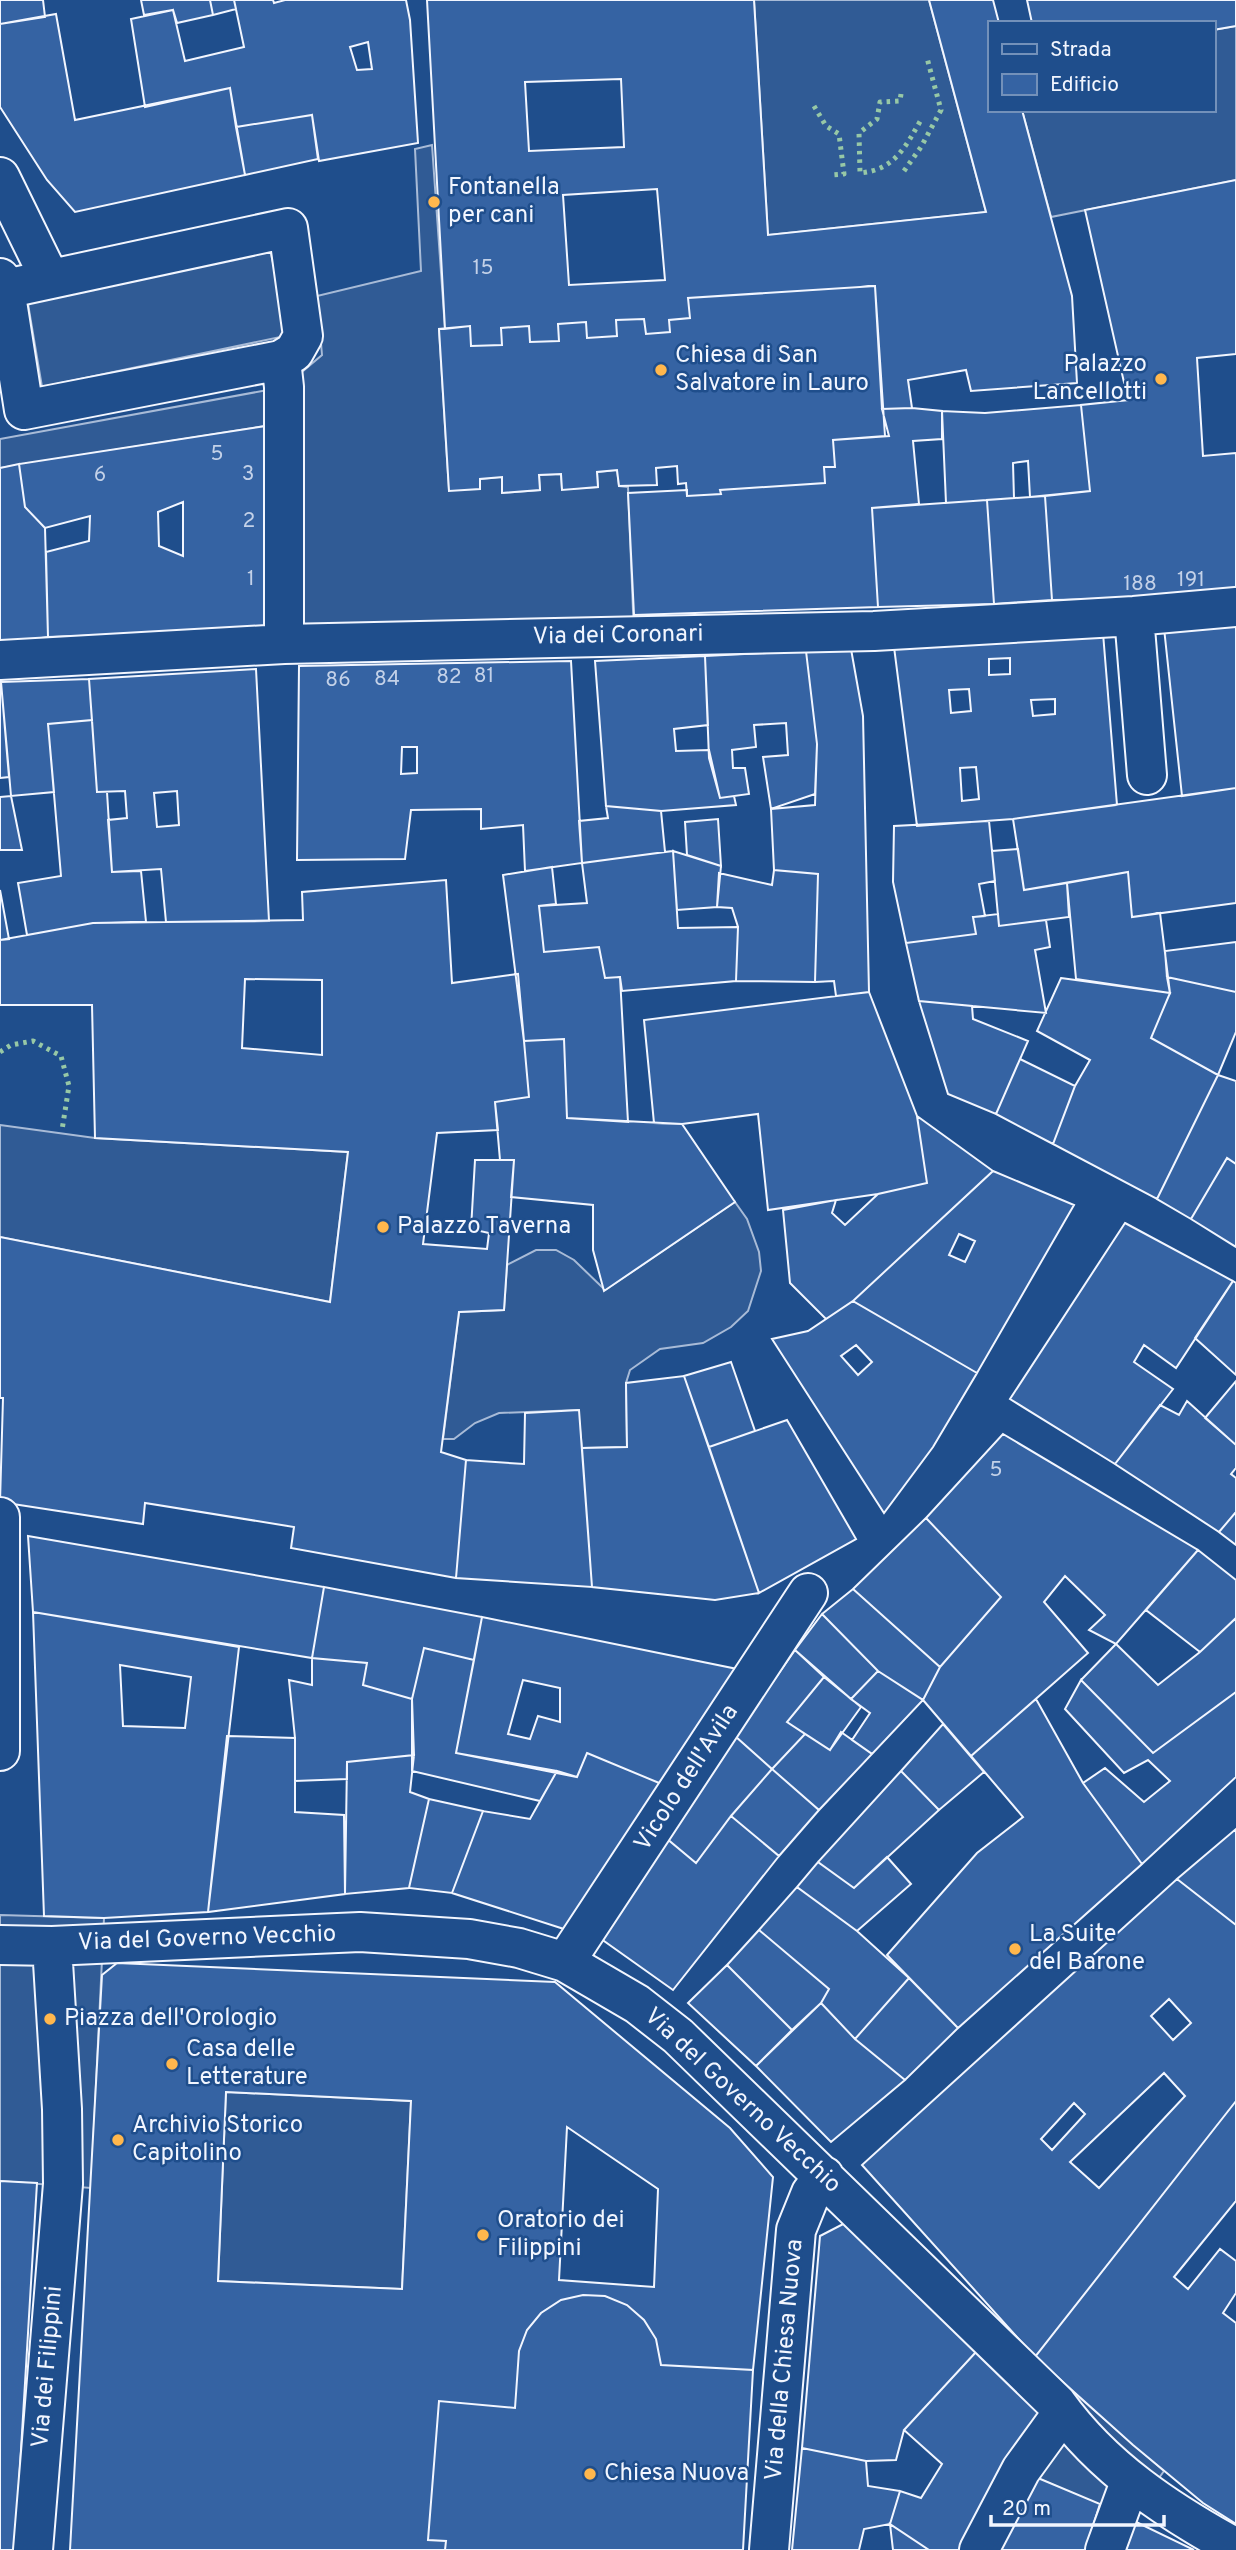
<svg xmlns="http://www.w3.org/2000/svg" width="1236" height="2550" font-family="Overpass,sans-serif">
<rect width="100%" height="100%" fill="#1f4e8c"/>
<path fill="#305b95" stroke="#a8bbd7" stroke-width="2" d="M 754,0 L 929,0 L 986,212 L 768,235 Z
M 1236,26 L 1236,180 L 1051,217 L 1022,110 L 1213,110 L 1213,30 Z
M 432,145 L 445,329 L 439,330 L 449,490 L 480,479 L 502,477 L 503,493 L 540,490 L 539,475 L 561,474 L 562,489 L 598,487 L 597,472 L 617,470 L 619,486 L 628,487 L 634,635 L 283,649 L 265,426 L 0,468 L 0,439 L 284,387 L 322,355 L 317,296 L 421,271 L 415,149 Z
M 270,250 L 290,335 L 42,387 L 27,298 Z
M 0,1125 L 95,1138 L 348,1152 L 330,1302 L 0,1237 Z
M 735,1202 L 747,1219 L 759,1252 L 761,1271 L 748,1311 L 731,1327 L 703,1343 L 660,1349 L 630,1370 L 626,1383 L 627,1447 L 582,1448 L 578,1410 L 499,1413 L 475,1423 L 454,1439 L 443,1439 L 459,1312 L 504,1310 L 507,1265 L 536,1250 L 556,1250 L 574,1260 L 605,1290 Z
M 0,1915 L 104,1918 L 91,2188 L 0,2181 Z
M 226,2092 L 411,2101 L 402,2289 L 218,2281 Z
M 1071,2390 L 1164,2471 L 1130,2519 L 1026,2473 L 1047,2415 Z"/>
<path fill="#3563a3" stroke="#f2f6ff" stroke-width="2" fill-rule="evenodd" d="M 0,0 L 43,0 L 45,17 L 0,24 Z
M 141,0 L 210,0 L 213,15 L 177,23 L 173,10 L 144,15 Z
M 210,0 L 234,0 L 236,9 L 213,15 Z
M 234,0 L 273,0 L 274,3 L 285,0 L 406,0 L 410,20 L 418,143 L 319,161 L 312,115 L 236,127 L 230,88 L 145,107 L 131,19 L 173,10 L 185,61 L 244,47 ZM 368,42 L 372,69 L 357,70 L 350,47 Z
M 427,0 L 754,0 L 768,235 L 986,212 L 929,0 L 993,0 L 999,23 L 989,23 L 989,110 L 1022,110 L 1072,296 L 1077,383 L 971,391 L 966,370 L 908,380 L 912,408 L 882,409 L 875,286 L 688,298 L 690,318 L 669,320 L 670,332 L 646,334 L 644,319 L 616,320 L 617,336 L 587,338 L 586,322 L 558,324 L 559,341 L 530,342 L 529,326 L 501,328 L 502,345 L 471,346 L 470,326 L 445,329 ZM 621,79 L 624,147 L 529,151 L 525,82 ZM 657,189 L 665,280 L 569,285 L 563,195 Z
M 1027,0 L 1236,0 L 1236,26 L 1213,30 L 1213,23 L 1032,23 Z
M 56,14 L 75,120 L 230,88 L 245,175 L 75,212 L 47,180 L 0,107 L 0,24 Z
M 312,115 L 318,159 L 245,175 L 236,127 Z
M 1236,180 L 1236,354 L 1197,358 L 1203,456 L 1236,453 L 1236,592 L 1183,598 L 1052,600 L 1045,496 L 1090,491 L 1081,405 L 1128,400 L 1085,210 Z
M 875,286 L 885,436 L 833,440 L 835,467 L 824,467 L 825,483 L 720,490 L 721,494 L 687,496 L 686,483 L 678,484 L 677,466 L 656,468 L 657,485 L 619,486 L 617,470 L 597,472 L 598,487 L 562,490 L 561,474 L 539,475 L 540,490 L 502,493 L 502,477 L 480,479 L 480,489 L 449,491 L 439,329 L 470,326 L 471,346 L 502,345 L 501,328 L 529,326 L 530,342 L 559,341 L 558,324 L 586,322 L 587,338 L 617,336 L 616,320 L 644,319 L 646,334 L 670,332 L 669,320 L 690,318 L 688,298 Z
M 1081,405 L 1090,491 L 1030,497 L 1028,461 L 1013,463 L 1014,498 L 946,503 L 942,411 L 985,413 Z
M 912,408 L 942,411 L 942,439 L 913,441 L 919,504 L 872,508 L 878,607 L 634,615 L 628,493 L 687,490 L 687,496 L 721,494 L 720,490 L 825,483 L 824,467 L 835,467 L 833,440 L 889,436 L 882,409 Z
M 266,426 L 267,630 L 48,637 L 46,552 L 89,541 L 90,516 L 45,528 L 25,507 L 19,464 ZM 183,502 L 183,556 L 159,546 L 158,512 Z
M 19,464 L 25,507 L 45,528 L 48,637 L 0,644 L 0,468 Z
M 1045,496 L 1052,600 L 994,604 L 987,500 Z
M 987,500 L 994,604 L 878,607 L 872,508 Z
M 1236,621 L 1236,788 L 1182,796 L 1164,628 Z
M 1103,633 L 1117,805 L 1013,819 L 917,826 L 894,647 ZM 1010,658 L 1010,674 L 989,675 L 989,659 ZM 969,689 L 971,711 L 951,713 L 949,690 ZM 1055,699 L 1055,714 L 1033,716 L 1031,700 ZM 976,767 L 979,799 L 962,801 L 960,768 Z
M 851,649 L 863,716 L 869,992 L 836,996 L 834,981 L 815,982 L 818,874 L 774,870 L 771,809 L 815,805 L 817,744 L 806,651 Z
M 806,651 L 817,744 L 815,794 L 771,809 L 763,757 L 788,755 L 786,723 L 754,725 L 756,747 L 732,750 L 733,768 L 745,768 L 749,794 L 720,798 L 709,758 L 705,656 Z
M 705,656 L 708,725 L 674,729 L 676,751 L 709,750 L 720,798 L 734,796 L 736,805 L 661,811 L 606,806 L 595,661 Z
M 571,661 L 582,863 L 525,871 L 523,825 L 481,829 L 481,809 L 411,810 L 405,859 L 297,860 L 299,666 ZM 402,747 L 417,747 L 417,773 L 401,774 Z
M 256,669 L 269,921 L 166,922 L 161,869 L 112,872 L 108,820 L 127,818 L 125,791 L 97,792 L 89,679 ZM 177,791 L 179,825 L 157,827 L 154,793 Z
M 89,679 L 92,720 L 48,724 L 54,792 L 11,796 L 1,682 Z
M 0,682 L 1,682 L 9,777 L 0,778 Z
M 92,720 L 97,792 L 107,792 L 112,872 L 141,871 L 146,922 L 93,923 L 27,935 L 18,883 L 61,876 L 48,724 Z
M 1236,788 L 1236,903 L 1132,917 L 1128,872 L 1024,890 L 1013,819 Z
M 11,796 L 22,850 L 0,850 L 0,797 Z
M 606,806 L 661,811 L 665,852 L 582,863 L 579,821 L 608,818 Z
M 718,819 L 721,866 L 687,855 L 685,822 Z
M 989,821 L 995,881 L 979,884 L 985,916 L 973,917 L 976,934 L 906,943 L 893,882 L 894,826 Z
M 1018,849 L 1024,890 L 1067,883 L 1069,917 L 999,926 L 992,851 Z
M 673,851 L 678,928 L 738,927 L 736,981 L 622,991 L 620,977 L 605,978 L 599,947 L 544,952 L 539,906 L 587,903 L 582,863 Z
M 673,851 L 721,866 L 717,907 L 677,910 Z
M 552,867 L 556,904 L 539,906 L 544,952 L 599,947 L 605,978 L 620,977 L 628,1122 L 567,1118 L 564,1039 L 524,1041 L 503,875 Z
M 774,870 L 818,874 L 815,982 L 736,981 L 738,927 L 732,908 L 717,907 L 719,873 L 772,885 Z
M 1128,872 L 1132,917 L 1160,913 L 1170,993 L 1076,979 L 1067,883 Z
M 446,880 L 452,983 L 518,974 L 529,1097 L 495,1102 L 498,1130 L 437,1133 L 423,1244 L 487,1249 L 489,1233 L 471,1229 L 475,1160 L 514,1160 L 504,1310 L 459,1312 L 441,1452 L 466,1460 L 456,1578 L 291,1548 L 294,1527 L 145,1503 L 143,1524 L 0,1502 L 3,1398 L 0,1398 L 0,1237 L 330,1302 L 348,1152 L 95,1138 L 92,1005 L 0,1005 L 0,940 L 93,923 L 303,920 L 302,892 ZM 245,979 L 322,980 L 322,1055 L 242,1048 Z
M 0,890 L 9,939 L 0,940 Z
M 998,914 L 999,926 L 1046,920 L 1050,947 L 1035,950 L 1046,1013 L 919,1001 L 906,943 L 976,934 L 973,917 Z
M 1236,942 L 1236,992 L 1167,977 L 1165,951 Z
M 1167,977 L 1236,992 L 1236,1032 L 1218,1075 L 1151,1038 L 1170,993 Z
M 1061,978 L 1170,993 L 1151,1038 L 1218,1075 L 1157,1199 L 1053,1144 L 1075,1086 L 1090,1060 L 1037,1031 Z
M 869,992 L 917,1116 L 927,1183 L 878,1194 L 768,1210 L 758,1114 L 682,1124 L 654,1123 L 644,1020 Z
M 919,1001 L 972,1006 L 973,1019 L 1028,1041 L 996,1114 L 948,1094 Z
M 564,1039 L 567,1118 L 682,1124 L 735,1202 L 604,1291 L 593,1250 L 593,1205 L 511,1197 L 514,1160 L 500,1160 L 495,1102 L 529,1097 L 524,1041 Z
M 1020,1059 L 1075,1086 L 1053,1144 L 996,1114 Z
M 1218,1075 L 1236,1081 L 1236,1164 L 1227,1158 L 1191,1219 L 1157,1199 Z
M 917,1116 L 993,1171 L 853,1301 L 826,1319 L 790,1283 L 783,1210 L 836,1200 L 832,1213 L 845,1225 L 878,1194 L 927,1183 Z
M 1227,1158 L 1236,1164 L 1236,1247 L 1191,1219 Z
M 993,1171 L 1074,1205 L 977,1373 L 853,1301 ZM 959,1234 L 975,1241 L 965,1262 L 949,1255 Z
M 1125,1223 L 1233,1281 L 1176,1368 L 1144,1345 L 1134,1362 L 1173,1389 L 1115,1464 L 1010,1399 Z
M 1233,1281 L 1236,1283 L 1236,1375 L 1195,1338 Z
M 853,1301 L 977,1373 L 933,1447 L 884,1513 L 772,1339 L 808,1331 ZM 856,1345 L 872,1362 L 858,1375 L 841,1356 Z
M 731,1362 L 755,1431 L 709,1447 L 684,1376 Z
M 684,1376 L 759,1593 L 715,1600 L 592,1587 L 582,1448 L 627,1447 L 626,1383 Z
M 1236,1381 L 1236,1445 L 1205,1418 Z
M 1187,1401 L 1236,1445 L 1236,1468 L 1231,1474 L 1236,1478 L 1236,1512 L 1219,1532 L 1115,1464 L 1160,1405 L 1179,1415 Z
M 579,1410 L 592,1587 L 456,1578 L 466,1460 L 524,1464 L 525,1413 Z
M 787,1420 L 856,1539 L 759,1593 L 709,1447 Z
M 1003,1434 L 1198,1550 L 1116,1644 L 1089,1630 L 1105,1615 L 1065,1576 L 1044,1602 L 1088,1653 L 971,1756 L 923,1700 L 940,1667 L 1001,1597 L 926,1518 Z
M 1236,1512 L 1236,1545 L 1219,1532 Z
M 926,1518 L 1001,1597 L 940,1667 L 853,1589 Z
M 28,1536 L 324,1587 L 312,1658 L 33,1612 Z
M 1198,1550 L 1236,1580 L 1236,1618 L 1200,1652 L 1146,1610 Z
M 324,1587 L 482,1617 L 474,1660 L 424,1648 L 412,1699 L 363,1685 L 367,1663 L 312,1658 Z
M 853,1589 L 940,1667 L 923,1700 L 878,1671 L 822,1614 Z
M 33,1612 L 239,1647 L 208,1912 L 104,1918 L 44,1916 ZM 120,1665 L 191,1677 L 185,1728 L 123,1726 Z
M 822,1614 L 878,1671 L 851,1699 L 795,1650 Z
M 482,1617 L 742,1670 L 664,1785 L 587,1753 L 577,1777 L 456,1753 ZM 523,1680 L 560,1688 L 560,1722 L 538,1716 L 530,1739 L 508,1734 Z
M 1236,1618 L 1236,1692 L 1153,1753 L 1081,1680 L 1116,1644 L 1158,1685 L 1200,1652 Z
M 424,1648 L 474,1660 L 456,1753 L 557,1771 L 540,1801 L 412,1771 L 412,1699 Z
M 795,1650 L 824,1677 L 787,1722 L 805,1734 L 772,1769 L 735,1736 Z
M 312,1658 L 367,1663 L 363,1685 L 412,1699 L 414,1755 L 347,1762 L 347,1779 L 295,1781 L 295,1738 L 289,1680 L 312,1685 Z
M 878,1671 L 923,1700 L 872,1754 L 852,1740 L 870,1713 L 851,1699 Z
M 824,1677 L 861,1707 L 830,1750 L 787,1722 Z
M 1081,1680 L 1153,1753 L 1236,1692 L 1236,1777 L 1142,1864 L 1083,1783 L 1105,1768 L 1144,1802 L 1170,1781 L 1148,1760 L 1124,1773 L 1065,1709 Z
M 1036,1699 L 1083,1783 L 1142,1864 L 958,2028 L 887,1955 L 977,1853 L 1023,1817 L 971,1756 Z
M 943,1724 L 984,1772 L 939,1810 L 901,1771 Z
M 841,1732 L 872,1754 L 819,1810 L 772,1769 L 805,1734 L 830,1750 Z
M 227,1736 L 295,1738 L 295,1812 L 344,1815 L 345,1894 L 208,1912 Z
M 735,1736 L 772,1769 L 731,1816 L 696,1863 L 666,1838 Z
M 587,1753 L 664,1785 L 567,1930 L 452,1893 L 483,1811 L 530,1819 L 557,1771 L 577,1777 Z
M 414,1755 L 410,1792 L 429,1799 L 409,1888 L 345,1894 L 347,1762 Z
M 772,1769 L 819,1810 L 779,1856 L 731,1816 Z
M 901,1771 L 939,1810 L 854,1888 L 818,1862 Z
M 429,1799 L 483,1811 L 452,1893 L 409,1888 Z
M 731,1816 L 779,1856 L 673,1990 L 597,1936 L 666,1838 L 696,1863 Z
M 1236,1829 L 1236,1925 L 1177,1879 Z
M 887,1857 L 911,1884 L 857,1931 L 797,1887 L 818,1862 L 854,1888 Z
M 1177,1879 L 1236,1925 L 1236,2101 L 1035,2357 L 862,2165 ZM 1169,1999 L 1191,2023 L 1173,2040 L 1151,2016 ZM 1164,2073 L 1185,2096 L 1099,2188 L 1070,2162 ZM 1074,2103 L 1085,2114 L 1052,2150 L 1041,2139 Z
M 797,1887 L 857,1931 L 909,1978 L 855,2039 L 821,2003 L 829,1989 L 759,1930 Z
M 759,1930 L 829,1989 L 821,2003 L 792,2030 L 727,1965 Z
M 117,1963 L 555,1982 L 730,2128 L 773,2177 L 753,2370 L 661,2365 L 656,2339 L 644,2320 L 627,2305 L 605,2296 L 583,2295 L 561,2300 L 541,2313 L 527,2330 L 519,2351 L 515,2408 L 439,2401 L 428,2540 L 446,2541 L 445,2550 L 70,2550 L 102,1975 ZM 226,2092 L 411,2101 L 402,2289 L 218,2281 ZM 567,2127 L 658,2189 L 654,2287 L 559,2280 Z
M 727,1965 L 792,2030 L 756,2066 L 688,2003 Z
M 909,1978 L 958,2028 L 905,2080 L 855,2039 Z
M 821,2003 L 855,2039 L 905,2080 L 831,2142 L 756,2066 Z
M 1236,2101 L 1236,2201 L 1174,2277 L 1188,2289 L 1220,2249 L 1236,2261 L 1236,2293 L 1223,2313 L 1236,2323 L 1236,2524 L 1203,2503 L 1133,2445 L 1035,2357 Z
M 0,2181 L 37,2183 L 15,2550 L 0,2550 Z
M 847,2222 L 976,2352 L 904,2430 L 896,2460 L 866,2461 L 802,2448 L 820,2236 Z
M 583,2295 L 605,2296 L 627,2305 L 644,2320 L 656,2339 L 661,2365 L 753,2370 L 743,2550 L 445,2550 L 446,2541 L 428,2540 L 439,2401 L 515,2408 L 519,2351 L 527,2330 L 541,2313 L 561,2300 Z
M 976,2352 L 1047,2415 L 962,2550 L 929,2550 L 890,2524 L 900,2491 L 921,2498 L 942,2464 L 904,2430 Z
M 802,2448 L 866,2461 L 868,2486 L 900,2491 L 890,2524 L 864,2529 L 859,2550 L 792,2550 Z
M 1026,2473 L 1100,2504 L 1085,2550 L 993,2550 Z
M 1130,2519 L 1194,2550 L 1119,2550 Z
M 890,2524 L 929,2550 L 893,2550 Z"/>
<g fill="none" stroke-linecap="round" stroke-linejoin="round">
<defs>
<path id="minor" d="M 0,177 L 50,279
M 0,278 L 5,289 L 24,410 L 281,360 L 294,352 L 303,336 L 288,228 L 5,289
M 281,360 L 284,387 L 284,644
M 1134,616 L 1147,775
M 0,660 L 284,644 L 874,631 L 1134,616 L 1236,607
M 0,1517 L 0,1751
M 0,1945 L 52,1946 L 360,1932 L 469,1939 L 519,1948 L 565,1962 L 637,2004 L 678,2036 L 1057,2404 C 1103,2468 1168,2511 1236,2548
M 565,1962 L 808,1593
M 33,2550 L 63,2184 L 62,2109 L 52,1946
M 769,2550 L 796,2230 L 811,2193 L 824,2176
M 979,2550 L 1021,2470 L 1063,2412
M 1105,2550 L 1130,2482"/>
</defs>
<use href="#minor" stroke="#f2f6ff" stroke-width="42"/>
<use href="#minor" stroke="#1f4e8c" stroke-width="38"/>
<path stroke="#97c8a6" stroke-width="5" stroke-dasharray="3.5 5" stroke-linecap="butt" d="M 901,94 L 900,101 L 880,102 L 877,119 L 859,133 L 860,173 C 895,170 906,146 922,118
M 814,106 L 826,126 L 839,134 L 844,174 L 831,175
M 904,171 L 921,147 L 941,110 L 927,58
M 0,1052 L 11,1045 L 33,1041 L 61,1056 L 69,1086 L 62,1130"/>
</g>
<g fill="#ffb74d" stroke="#1f4e8c" stroke-width="2.5">
<circle cx="434" cy="202" r="7"/>
<circle cx="661" cy="370" r="7"/>
<circle cx="1161" cy="379" r="7"/>
<circle cx="383" cy="1227" r="7"/>
<circle cx="1015" cy="1949" r="7"/>
<circle cx="50" cy="2019" r="7"/>
<circle cx="172" cy="2064" r="7"/>
<circle cx="118" cy="2140" r="7"/>
<circle cx="483" cy="2235" r="7"/>
<circle cx="590" cy="2474" r="7"/>
</g>
<g text-anchor="middle" dominant-baseline="central" stroke-width="5" stroke-linejoin="round" paint-order="stroke">
<g font-size="21" fill="#c3d1e8">
<text x="483" y="268">15</text>
<text x="217" y="454">5</text>
<text x="248" y="474">3</text>
<text x="100" y="475">6</text>
<text x="249" y="521">2</text>
<text x="251" y="579">1</text>
<text x="1191" y="580">191</text>
<text x="1140" y="584">188</text>
<text x="484" y="676">81</text>
<text x="449" y="677">82</text>
<text x="387" y="679">84</text>
<text x="338" y="680">86</text>
<text x="996" y="1470">5</text>
</g>
<g font-size="24" fill="#f2f6ff" stroke="#1f4e8c" text-anchor="start">
<text x="448" y="188">Fontanella<tspan x="448" dy="28">per cani</tspan></text>
<text x="675" y="356">Chiesa di San<tspan x="675" dy="28">Salvatore in Lauro</tspan></text>
<text x="1147" y="365" text-anchor="end">Palazzo<tspan x="1147" dy="28">Lancellotti</tspan></text>
<text x="397" y="1227">Palazzo Taverna</text>
<text x="1029" y="1935">La Suite<tspan x="1029" dy="28">del Barone</tspan></text>
<text x="64" y="2019">Piazza dell'Orologio</text>
<text x="186" y="2050">Casa delle<tspan x="186" dy="28">Letterature</tspan></text>
<text x="132" y="2126">Archivio Storico<tspan x="132" dy="28">Capitolino</tspan></text>
<text x="497" y="2221">Oratorio dei<tspan x="497" dy="28">Filippini</tspan></text>
<text x="604" y="2474">Chiesa Nuova</text>
</g>
<g font-size="24" fill="#f2f6ff" stroke="#1f4e8c">
<text transform="translate(618 636) rotate(-1)">Via dei Coronari</text>
<text transform="translate(687 1778) rotate(-57)">Vicolo dell'Avila</text>
<text transform="translate(207 1939) rotate(-2)">Via del Governo Vecchio</text>
<text transform="translate(742 2101) rotate(43)">Via del Governo Vecchio</text>
<text transform="translate(785 2360) rotate(-85)">Via della Chiesa Nuova</text>
<text transform="translate(48 2367) rotate(-85)">Via dei Filippini</text>
</g>
</g>
<rect x="988" y="21" width="228" height="91" fill="#1f4e8c" stroke="#7391ba" stroke-width="2"/>
<rect x="1002" y="44" width="35" height="10" fill="#1f4e8c" stroke="#7391ba" stroke-width="2"/>
<text x="1050" y="56" font-size="21" fill="#f2f6ff">Strada</text>
<rect x="1002" y="74" width="35" height="21" fill="#3563a3" stroke="#7391ba" stroke-width="2"/>
<text x="1050" y="91" font-size="21" fill="#f2f6ff">Edificio</text>
<path d="M991 2515v10h173v-10" fill="none" stroke="#f2f6ff" stroke-width="3.5"/>
<text x="1002" y="2515" font-size="21" fill="#f2f6ff" stroke="#1f4e8c" stroke-width="5" paint-order="stroke">20 m</text>
</svg>
